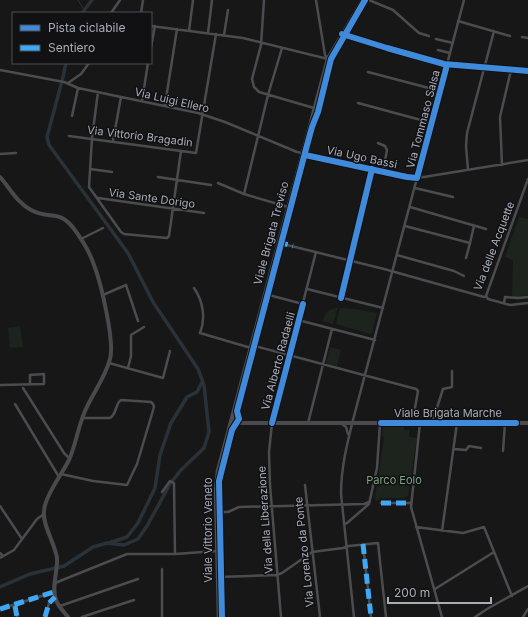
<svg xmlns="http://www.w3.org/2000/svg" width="528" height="617" font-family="Inter,sans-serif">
<rect width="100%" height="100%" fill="#171717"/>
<path fill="#1d241e" d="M 519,217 L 528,219 L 528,295 L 513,298 L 512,296 L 513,260 L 505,257 Z
M 338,308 L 336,313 L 332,312 L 336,314 L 333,324 L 323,321 C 324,314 330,307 338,308 Z
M 340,308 L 355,309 L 377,313 L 372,333 L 370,334 L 336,324 Z
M 20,326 L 23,347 L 10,348 L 8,328 Z
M 330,347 L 341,350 L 337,366 L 326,363 Z
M 385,426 L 404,426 L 404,430 L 409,430 L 409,437 L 417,438 L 408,496 L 403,498 L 380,498 L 379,500 L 376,500 L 375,498 L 384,437 L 382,436 L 383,428 Z"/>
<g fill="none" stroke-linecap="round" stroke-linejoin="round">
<path stroke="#2a3239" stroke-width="1" d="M 78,0 L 84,10"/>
<path stroke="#2a3239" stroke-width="3.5" d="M 82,13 L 92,0
M 109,543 L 127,537 L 138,523 L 155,488 L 160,455 L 171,423 L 187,397 L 197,392 L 202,382
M 0,587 L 30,574 L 64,566 L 93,547 L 107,543 L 124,545 L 138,539 L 147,526 L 170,484 L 181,470 L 204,448 L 209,432 L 204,385 L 198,369 L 153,302 L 128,253 L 49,145 L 47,137 L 62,81 L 66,63"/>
<path stroke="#4b4c50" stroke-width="2.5" d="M 264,0 L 261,45 L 252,79 L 254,87 L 259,92 L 314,108
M 316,0 L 325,55 L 328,59
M 369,0 L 393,10 L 419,33 L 429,36
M 111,13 L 120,0
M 141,13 L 143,0
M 458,21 L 510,36
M 151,26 L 243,38 L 328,59
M 189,31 L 193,0
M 208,33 L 212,0
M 343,34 L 387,48 L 444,64 L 528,71
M 224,35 L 228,10
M 522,37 L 528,38
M 436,39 L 453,43
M 151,47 L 155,26
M 438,50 L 450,53
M 0,70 L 64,82 L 78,88 L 198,113 L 225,122 L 297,152 L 407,177 L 424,177 L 528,160
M 368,72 L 440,91
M 68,83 L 81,74 L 89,63
M 98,92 L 92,138 L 89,187 L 121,232 L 124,234 L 167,238 L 169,236 L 181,151
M 142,101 L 148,63
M 358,103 L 432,123
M 165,105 L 177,29
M 72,116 L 78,88
M 69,136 L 196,153 L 216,34
M 113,141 L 121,97
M 378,143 L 385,146 L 387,150 L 383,171
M 0,154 L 16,153
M 502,165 L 500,117 L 511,70
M 90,169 L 112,172
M 468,170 L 466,146 L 467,133 L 494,31
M 158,177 L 211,185
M 218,183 L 244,194 L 288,207
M 415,188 L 453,197
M 244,194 L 268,95 L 282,48
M 98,198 L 204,213
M 410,207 L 486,229
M 405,226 L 470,243 L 474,226
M 81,239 L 103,228
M 279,243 L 384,269 L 484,297 L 486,296 L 528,179
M 397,255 L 454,271 L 464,276
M 466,258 L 470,243
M 194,288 C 203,301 206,318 200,333 L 251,348
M 307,289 L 383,308
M 265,294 L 303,304
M 103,295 L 126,285 L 138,321
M 486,296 L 488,299 L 510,305 L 528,303
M 341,298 L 372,169
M 504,303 L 505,297 L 518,298 L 528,297
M 298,320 L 375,340
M 251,345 L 416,389 L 418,391 L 415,408
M 109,363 L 163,378 L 170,351
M 128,368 L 131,356 L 131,335 L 144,327
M 0,385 L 44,384 L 44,374 L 30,375 L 30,384
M 23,388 L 64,453 L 69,458
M 15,404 L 59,477
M 308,423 L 332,329
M 420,423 L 411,507 L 442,617
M 432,423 L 443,389 L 452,387 L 452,371
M 342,424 L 346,427 L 348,434
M 454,449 L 466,450 L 469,446 L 481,448
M 503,451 L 505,423
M 61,474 L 93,481 L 127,485 L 137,464 L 154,407 L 153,404 L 151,402 L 121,400 C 115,404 117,414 110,418 L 83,418
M 305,485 L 320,617
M 162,492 L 170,481 L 174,483 L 175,554
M 381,503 L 410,503
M 0,506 L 22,539
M 217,512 L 228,512 L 239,507 L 364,504 L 369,502
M 344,524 L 347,523 L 369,504 L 377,468 L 380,423
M 416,527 L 463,533 L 484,527 L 512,596
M 442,531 L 457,423
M 363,544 L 371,617
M 0,553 L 3,556
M 0,558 L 14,550 L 37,519 L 44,514
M 219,577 L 277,575 L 282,573 L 312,552 L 343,548 L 349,546 L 378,543 L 386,617
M 55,583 L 127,554 L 175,554 L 217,551
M 435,589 L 494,552
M 15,606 L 17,617
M 60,606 L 138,579
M 0,609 L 54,592
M 45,617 L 49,603 L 55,597
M 82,617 L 134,600
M 162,617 L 162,569
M 281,617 L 270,485 L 269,452 L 272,423 L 316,252
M 354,617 L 341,494 C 341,468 347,444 353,420 L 464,0
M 475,617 L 487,609 L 528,586
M 523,617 L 528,609"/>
<path stroke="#4a4a4e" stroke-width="4" d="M 0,177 C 10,188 17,203 31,210 C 51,221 60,207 77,233 C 84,243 90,253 94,265 C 101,283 115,342 110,359 C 105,378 93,393 85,411 C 78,427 76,444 69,460 C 62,474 45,496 44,511 C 42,525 55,543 57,558 C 58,571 51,587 56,600 C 58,606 64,612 68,617
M 231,421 L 239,423 L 528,423"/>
<path stroke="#4d4f52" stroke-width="4.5" d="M 219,617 L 216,491 L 218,471 L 328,59 L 363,0"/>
<path stroke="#3fa9f5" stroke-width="5" stroke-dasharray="10 5" stroke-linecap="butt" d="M 278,242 L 293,246
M 381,503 L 410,503
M 363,544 L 371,617
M 15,606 L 17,617
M 0,609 L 54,592
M 45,617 L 49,603 L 55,597"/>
<defs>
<path id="cycleway" d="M 342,34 L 387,48 L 444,64 L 528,71
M 305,155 L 407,177 L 417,178 L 447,65
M 341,298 L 372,169
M 272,423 L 303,304
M 381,423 L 516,423
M 222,617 L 219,481 L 232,430 L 239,419 L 237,411 L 306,149 L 312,127 L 318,112 L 331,59 L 365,0"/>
</defs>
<use href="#cycleway" stroke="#111113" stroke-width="8"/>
<use href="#cycleway" stroke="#408adc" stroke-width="6"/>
</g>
<g text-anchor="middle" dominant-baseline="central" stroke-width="3" stroke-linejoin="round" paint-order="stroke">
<g font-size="11" fill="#a8adb8" stroke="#111113">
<text transform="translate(172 100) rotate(13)">Via Luigi Ellero</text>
<text transform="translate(423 119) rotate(-75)">Via Tommaso Salsa</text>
<text transform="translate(140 136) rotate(7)">Via Vittorio Bragadin</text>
<text transform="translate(362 157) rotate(12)">Via Ugo Bassi</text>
<text transform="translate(152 198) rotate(8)">Via Sante Dorigo</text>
<text transform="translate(271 233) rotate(-75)">Viale Brigata Treviso</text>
<text transform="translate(494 246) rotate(-69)">Via delle Acquette</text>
<text transform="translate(278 361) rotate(-75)">Via Alberto Radaelli</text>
<text x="448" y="413">Viale Brigata Marche</text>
<text transform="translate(265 520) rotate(-94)">Via della Liberazione</text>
<text transform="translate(208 530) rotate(-90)">Viale Vittorio Veneto</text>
<text transform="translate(304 552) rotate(-96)">Via Lorenzo da Ponte</text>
</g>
<g font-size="11" fill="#7fa381" stroke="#111113">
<text x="394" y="480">Parco Eolo</text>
</g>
</g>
<rect x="12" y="12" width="140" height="52" fill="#111113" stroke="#4d4f55"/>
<rect x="20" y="25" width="20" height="6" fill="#408adc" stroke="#4d4f55"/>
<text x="48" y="32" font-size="12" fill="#a8adb8">Pista ciclabile</text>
<rect x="20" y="45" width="20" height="6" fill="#3fa9f5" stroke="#4d4f55"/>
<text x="48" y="52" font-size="12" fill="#a8adb8">Sentiero</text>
<path d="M388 597v6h103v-6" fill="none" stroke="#a8adb8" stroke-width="2"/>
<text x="394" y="597" font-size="12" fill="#a8adb8" stroke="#111113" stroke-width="3" paint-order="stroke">200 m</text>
</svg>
